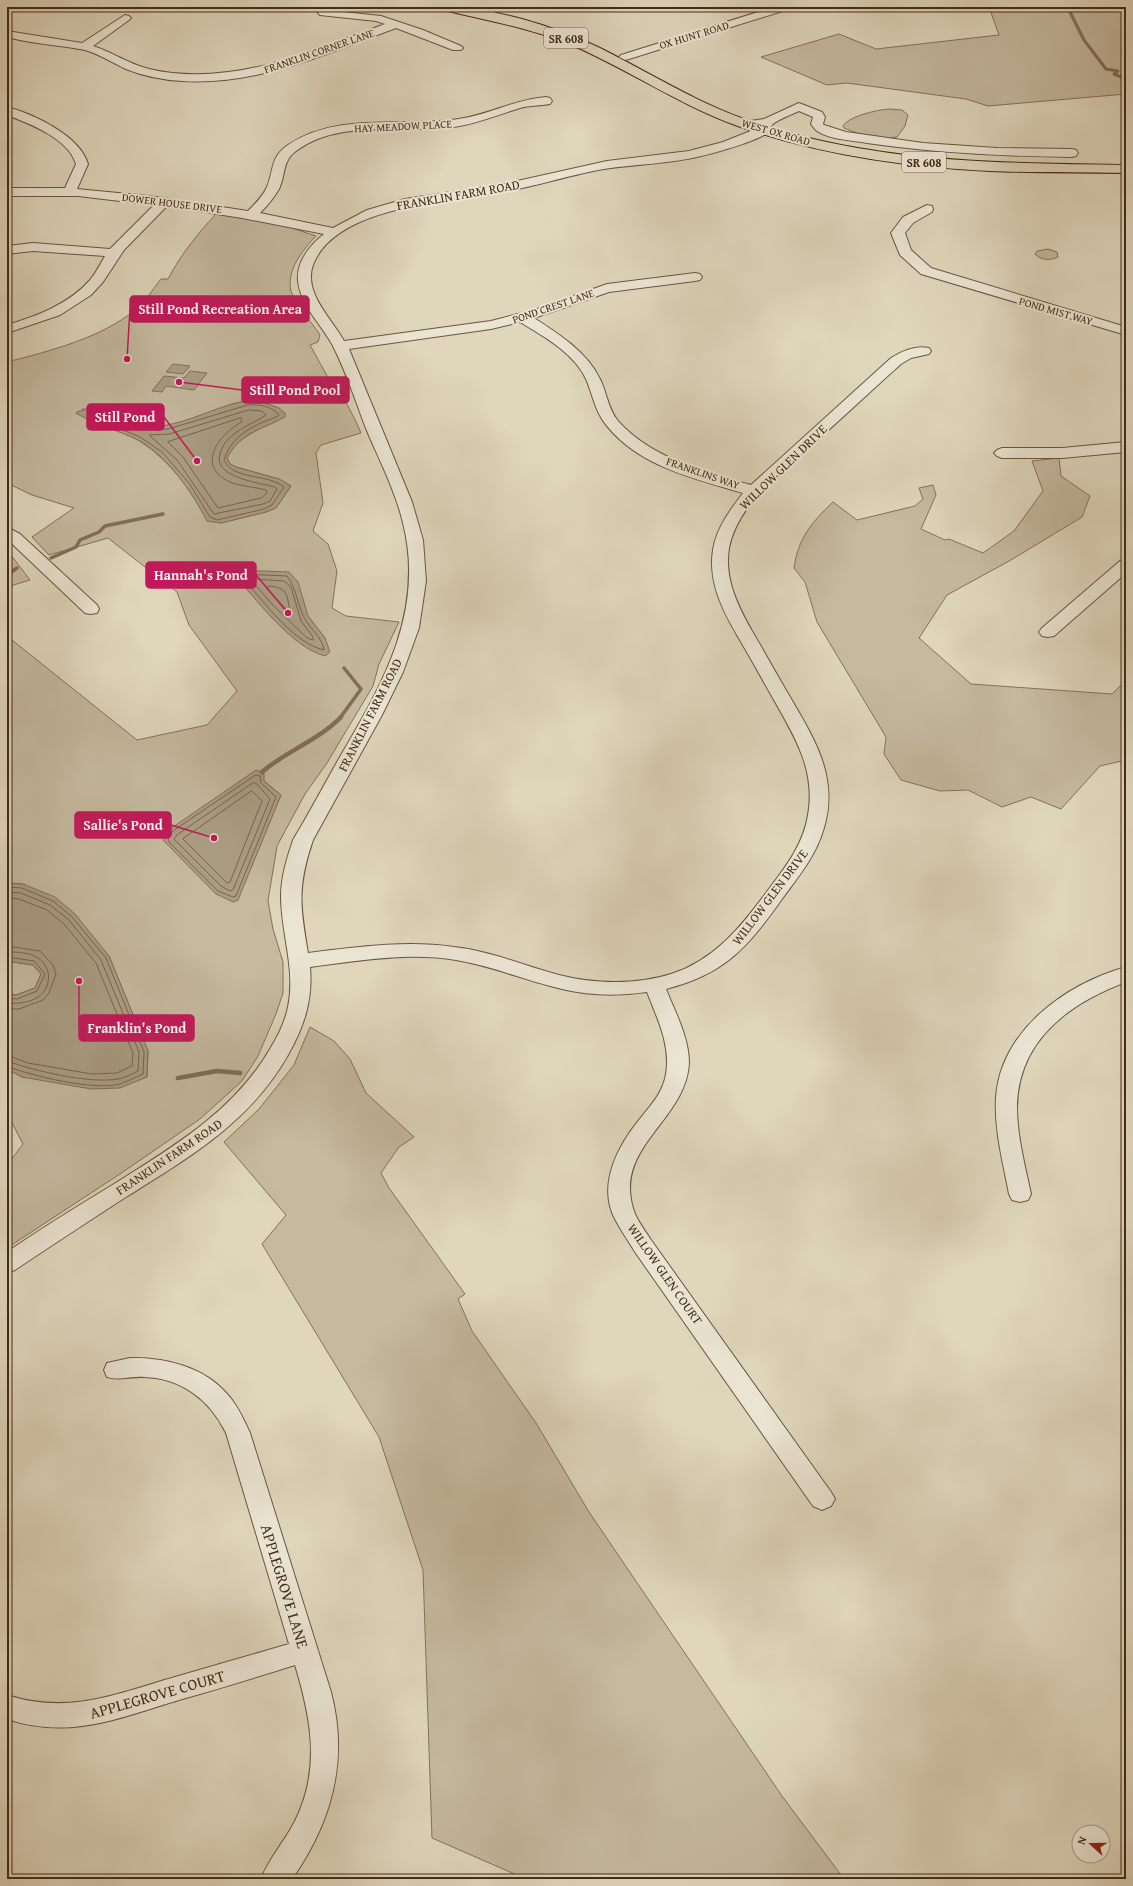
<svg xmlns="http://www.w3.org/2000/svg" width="1133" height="1886" font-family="'Gentium Book Plus',serif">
<rect width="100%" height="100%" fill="#dfd6bc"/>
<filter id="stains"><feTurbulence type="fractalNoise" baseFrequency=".005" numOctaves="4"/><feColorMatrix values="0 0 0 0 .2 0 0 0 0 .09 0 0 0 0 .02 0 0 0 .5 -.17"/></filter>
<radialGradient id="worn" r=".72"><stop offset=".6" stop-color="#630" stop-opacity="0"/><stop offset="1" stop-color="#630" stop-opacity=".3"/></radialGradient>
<path fill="#c5b99f" stroke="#84725a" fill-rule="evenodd" d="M 989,7 L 1126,7 L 1126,94 L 988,106 L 966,99 L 847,83 L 827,85 L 761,57 L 839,34 L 876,49 L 999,35 Z
M 889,109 L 902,110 L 908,115 L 905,126 L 897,137 C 880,140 860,135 844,128 L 843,126 C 849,116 877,110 889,109 Z
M 218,212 L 292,228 L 316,236 C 303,250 286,270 291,291 C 294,302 313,324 320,335 L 318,342 L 310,345 L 331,383 L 338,386 C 345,403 355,417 361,433 L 321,445 L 316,453 L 323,503 L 313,531 L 328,544 L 337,571 L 332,608 L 346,616 L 399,622 L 379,664 L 373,686 L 327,763 L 305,794 L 277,846 L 268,901 L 273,929 L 283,962 L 283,993 L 276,1014 L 258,1056 L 242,1081 L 200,1119 L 120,1174 L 7,1248 L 7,1165 L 23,1144 L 9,1117 L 7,1117 L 7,1069 L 22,1077 L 147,1077 L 148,1051 L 109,956 L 23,884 L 7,883 L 7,636 L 137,740 L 207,725 L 237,691 L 189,625 L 177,592 L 108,538 L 49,555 L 32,537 L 74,508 L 32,495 L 7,483 L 7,362 C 50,351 101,338 135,310 C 145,302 153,289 161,279 L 168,279 C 181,254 199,232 218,212 ZM 256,400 L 279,408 L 277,421 L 258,429 L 235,444 L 227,458 L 230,464 L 236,467 L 279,479 L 291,486 L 276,508 L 266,512 L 221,523 L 207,520 C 191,490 170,461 141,442 C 134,437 126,435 119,431 C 106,425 94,417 82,409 C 98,409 129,411 143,418 C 150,421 152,427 162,426 C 194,424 223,401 256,400 ZM 308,616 L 325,638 L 302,645 ZM 264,781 L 281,795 L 253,862 Z
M 1048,249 L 1057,252 L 1058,257 C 1050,261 1040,260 1035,254 L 1037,251 Z
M 1059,458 L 1061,476 L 1090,496 L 1082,517 L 1011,560 L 947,595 L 919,638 L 971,684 L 1112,694 L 1126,680 L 1126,760 L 1100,766 L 1061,809 L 1031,797 L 1002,807 L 968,790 L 940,791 L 901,780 L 884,754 L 886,737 L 817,622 L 805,582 L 794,568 C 798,538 812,522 833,502 L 857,520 L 915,506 L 923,499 L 919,488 L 933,485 L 936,495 L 921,529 L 945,540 L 949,539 L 983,553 L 1014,531 L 1043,491 L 1032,461 Z
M 7,550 L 30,580 L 7,587 Z
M 7,961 L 33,965 L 41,974 L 35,988 L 16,995 L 7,994 Z
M 310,1027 L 334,1041 L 350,1059 L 366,1093 L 414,1137 L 399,1147 L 381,1173 L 389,1188 L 465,1294 L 458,1299 L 472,1331 L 536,1423 L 589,1512 L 782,1796 L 844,1879 L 526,1879 L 432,1838 L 423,1570 L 379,1437 L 262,1244 L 286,1215 L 224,1142 L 259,1109 L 294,1065 Z"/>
<path fill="#aa9c83" stroke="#816f57" d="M 173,364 L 190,366 L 183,374 L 166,372 Z
M 190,371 L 207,373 L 194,390 L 166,386 L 162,392 L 152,391 L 164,376 L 184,378 Z
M 256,400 L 279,408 L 285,413 L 285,417 C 261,430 241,432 227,458 L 230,464 L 236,467 L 279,479 L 291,486 L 276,508 L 266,512 L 221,523 L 207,521 C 192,492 167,455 138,440 C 118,430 95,425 76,413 C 83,405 129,414 141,417 C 148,419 151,426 159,426 C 167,426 175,423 183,421 C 207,414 231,401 256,400 Z
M 236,570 L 289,572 L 298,582 L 308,616 L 325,638 L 330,652 L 325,656 C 293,648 256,600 235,575 Z
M 256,770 L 264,773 L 264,781 L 281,795 L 238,900 L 233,902 L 216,894 L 163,840 L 170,829 Z
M 7,883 L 23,884 L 55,897 L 75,914 L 109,956 L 148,1051 L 147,1077 L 120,1088 L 91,1089 L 22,1077 L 7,1069 L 7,994 L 16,995 L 35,988 L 41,974 L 33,965 L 7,961 Z"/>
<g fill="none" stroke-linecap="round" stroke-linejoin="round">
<path stroke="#77644c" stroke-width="1" d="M 248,405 C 259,404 272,406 279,415 C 274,419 267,420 261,423 C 243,431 230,441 224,460 C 234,481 267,473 284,487 L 272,505 L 264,509 L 217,520 L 210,517 L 189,483 L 162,452 L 140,437 L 102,421 L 93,416 L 95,414 L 141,421 L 150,428 L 158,430 L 168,429 Z
M 249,410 L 262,411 L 266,415 C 256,422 243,426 234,434 C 227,439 222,446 220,454 C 212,477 260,483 275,487 L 277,489 L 270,501 L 263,504 L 214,514 L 177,460 L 149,435 L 169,434 Z
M 241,418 L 242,422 C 224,431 197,460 223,478 C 234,486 249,486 262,489 L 266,490 L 267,493 L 261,498 L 218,508 L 183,457 L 168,442 Z
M 243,574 L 287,576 C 297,589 297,605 305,619 C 311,630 322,637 324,650 C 296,644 267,606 249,585 L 242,577 Z
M 255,579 L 284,581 L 291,587 L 301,621 L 313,637 L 313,640 L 307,638 L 271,603 L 253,582 Z
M 269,586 C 288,588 286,593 290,610 L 287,610 L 267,589 Z
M 256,775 L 260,776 L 261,783 L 276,797 L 236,896 L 233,897 L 218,891 L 170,843 L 168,839 L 173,831 Z
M 253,783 L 256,783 L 270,799 L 233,890 L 230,891 L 221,886 L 174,839 L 177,835 Z
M 252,791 L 262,801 L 230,882 L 227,883 L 183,839 Z
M 7,887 L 22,888 L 53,901 L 72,917 L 106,958 L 144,1052 L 143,1074 C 136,1077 128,1081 120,1084 C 95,1091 31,1076 7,1066
M 7,892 L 21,893 L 50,905 L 69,920 L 101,960 L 139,1052 L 138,1071 C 132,1074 124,1078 118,1079 C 89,1084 35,1071 7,1061
M 7,898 L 19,899 L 47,910 L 64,924 L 96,963 L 133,1053 L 132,1066 L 117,1073 L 92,1074 L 28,1063 L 7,1055
M 7,946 L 40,951 L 53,965 L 56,974 L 49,993 L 43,1000 L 19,1009 L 7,1009
M 7,952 C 17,952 29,952 38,958 C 52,966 52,988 38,997 C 29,1003 17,1004 7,1003
M 7,957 L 34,961 L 45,974 L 37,991 L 17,999 L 7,998"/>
<path stroke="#816f57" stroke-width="3" d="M 1078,7 L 1070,12 L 1084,40 L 1106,69 L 1118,71 L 1114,74 L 1126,79"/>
<path stroke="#816f57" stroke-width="3.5" d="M 51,558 L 76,547 L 80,540 L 99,532 L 105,526 L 163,514
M 7,575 L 17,568
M 340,718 L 361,689 L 344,668"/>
<path stroke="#816f57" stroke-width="4.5" d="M 262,772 C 286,751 319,740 341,717
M 178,1078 L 217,1071 L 240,1073"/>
<defs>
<path id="minor" d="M 489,7 L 503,7 L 488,17 L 480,17 L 478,15 Z
M 774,7 L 791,7 L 789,9 L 629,59 L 625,60 L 619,57 L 621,55 Z
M 324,10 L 381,16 L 423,30 L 461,46 L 463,48 L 461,50 L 453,50 L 396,28 C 328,53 257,86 182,81 C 164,80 143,76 126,69 C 113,63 99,54 85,50 C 59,45 32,44 7,37 L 7,31 L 82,43 L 125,15 L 129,16 L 131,18 L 129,20 L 93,46 C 112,52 129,64 149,69 C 230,88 311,52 385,24 L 376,21 L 320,15 L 318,13 L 320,11 Z
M 546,97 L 550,98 L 552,101 L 550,104 C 540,106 530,105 520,108 C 494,116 471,126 444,128 C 395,133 338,120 296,151 C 282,161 286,175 279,189 C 274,198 267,206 260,213 L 333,228 L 367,210 L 405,199 L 504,184 L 607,161 L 689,151 L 723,142 L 758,128 L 750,127 L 748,124 L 750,121 L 764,119 L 799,103 L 822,112 L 825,117 L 823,124 L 824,125 L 846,132 L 923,143 L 997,148 L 1072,149 L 1076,150 L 1078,153 L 1076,156 L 1072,157 C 1003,156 935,153 867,143 C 852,140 830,140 817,131 C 814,129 813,126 811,124 L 813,117 L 799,111 C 793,114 776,120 772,125 C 770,127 770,131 767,133 C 757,141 715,153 701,156 C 669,164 636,164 604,169 C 570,175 537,186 503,192 C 451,201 335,206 313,265 C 303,293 332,319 344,341 L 491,321 L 537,309 L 607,284 L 695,273 L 700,274 L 702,277 L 700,280 L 695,281 L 609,292 L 534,318 C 559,334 587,352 600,379 C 607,393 608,409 618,421 C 652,459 704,471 751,485 L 891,358 C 902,351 916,345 929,348 L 931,351 L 929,354 L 911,358 L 901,364 C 875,387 850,411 824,434 C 790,466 739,499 729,548 C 724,579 738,606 752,631 C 765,653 777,675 790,697 C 815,740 840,779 823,831 C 815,857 798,877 782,899 C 748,947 725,974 666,989 C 675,1012 689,1037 689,1063 C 686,1122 610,1148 635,1214 C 639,1223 646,1232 651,1240 L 831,1492 L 835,1499 L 831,1506 L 822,1510 L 813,1506 L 635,1252 C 628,1240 619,1228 613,1215 C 599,1182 618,1146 639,1120 C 650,1106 663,1093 666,1074 C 671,1045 657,1018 647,992 C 618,996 590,996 562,989 C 526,981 493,966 456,960 C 408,952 358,961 310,967 C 313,1000 304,1027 288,1055 C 250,1122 190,1157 126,1197 C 89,1221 52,1245 15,1270 L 7,1273 L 7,1252 C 42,1228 78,1206 114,1184 C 173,1147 234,1111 270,1049 C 278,1036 285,1022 288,1007 C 296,969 281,934 281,896 C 281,877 287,858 293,840 C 310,812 325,783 341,755 C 384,682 425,610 403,523 C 395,489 378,458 365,426 C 355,399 346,372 333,346 C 322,325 300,305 298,281 C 296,262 310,245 324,234 L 242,218 L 167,206 L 124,250 L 103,282 L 91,295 L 60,315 L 7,333 L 7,325 C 37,316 69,304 90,280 C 96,273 100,264 105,256 L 33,251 L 7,254 L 7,246 L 33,243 L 110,249 L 154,205 L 78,196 L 7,196 L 7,188 L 65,188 L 76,164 C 68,138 30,124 7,115 L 7,107 C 34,114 80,136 88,164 L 77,189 L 149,196 L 248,211 C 255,204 263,196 267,187 C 274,170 270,157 288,145 C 340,110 406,129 464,118 C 492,113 517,99 546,97 ZM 520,322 C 543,336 574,353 586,379 C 593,395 595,412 607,426 C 640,467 696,479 743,493 C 730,510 716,529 713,550 C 708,581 722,609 737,635 C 750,657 762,679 774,700 C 795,737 816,771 808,815 C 803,846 784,869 766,893 C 740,928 714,960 671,974 C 636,985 594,984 559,975 C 524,966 491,951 454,947 C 406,940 357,947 308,953 C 300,906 297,887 313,840 L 382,715 L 403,672 L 419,628 L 426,581 L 423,540 L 412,502 L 349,349 L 491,329 Z
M 927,205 L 932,206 L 933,209 L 932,212 L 913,223 L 905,233 L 911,250 L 931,268 L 1126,327 L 1126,335 L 921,274 L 900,255 L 891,233 L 903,217 Z
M 1126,442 L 1126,452 L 1062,458 L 1002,458 L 997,456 L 994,453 L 997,450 L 1002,448 L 1062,448 Z
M 7,527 L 20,534 L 97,605 L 99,609 L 97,613 L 91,614 L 85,613 L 7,539 Z
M 1126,559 L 1126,573 L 1054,636 L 1048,637 L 1042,636 L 1039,632 L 1042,628 L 1120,561 Z
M 1126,967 L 1126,982 C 1070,1003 1018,1040 1017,1107 C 1017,1136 1025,1165 1031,1194 L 1028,1200 L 1020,1202 L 1012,1200 L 1009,1194 C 1003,1162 994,1130 996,1097 C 1001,1030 1066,984 1126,967 Z
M 130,1358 C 165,1357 205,1367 228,1395 C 238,1406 244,1420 250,1433 L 331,1692 C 349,1760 332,1822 292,1879 L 261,1879 C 269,1858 285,1841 295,1821 C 321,1769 311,1718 295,1665 C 257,1677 218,1689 179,1700 C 119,1718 70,1740 7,1719 L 7,1695 C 69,1715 116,1694 175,1677 C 213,1666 251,1655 289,1644 L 226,1433 C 210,1400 181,1378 144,1377 C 131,1376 120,1381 107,1377 L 104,1370 L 107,1363 Z"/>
<path id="major" d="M 442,7 C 493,7 554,26 600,48 C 648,72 694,101 744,119 C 870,163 995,163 1126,165 L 1126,173 C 1081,172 1035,173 990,171 C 904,167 816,154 735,125 C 678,104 629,70 574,46 C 532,28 488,21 444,10 Z"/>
</defs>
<use href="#minor" stroke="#6b563e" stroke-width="2"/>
<use href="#major" stroke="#442b14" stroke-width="2"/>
<use href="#minor" fill="#eae4d3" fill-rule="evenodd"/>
<use href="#major" fill="#dfd6bc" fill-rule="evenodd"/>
</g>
<g text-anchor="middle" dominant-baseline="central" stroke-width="4" stroke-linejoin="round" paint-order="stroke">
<g font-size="11" fill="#442b14" stroke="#eae4d3">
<text transform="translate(694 35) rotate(-17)">OX HUNT ROAD</text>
<text transform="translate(319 51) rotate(-19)">FRANKLIN CORNER LANE</text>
<text transform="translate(403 126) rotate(-3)">HAY MEADOW PLACE</text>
<text transform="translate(776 132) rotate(16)">WEST OX ROAD</text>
<text transform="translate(172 203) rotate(7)">DOWER HOUSE DRIVE</text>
<text transform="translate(553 306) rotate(-19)">POND CREST LANE</text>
<text transform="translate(1056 311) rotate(16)">POND MIST WAY</text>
<text transform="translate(703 473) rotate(19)">FRANKLINS WAY</text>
</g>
<g fill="#eae4d3" stroke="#76624d" stroke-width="1">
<rect x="544" y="28" width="44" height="20" rx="3"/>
<rect x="902" y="152" width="44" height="20" rx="3"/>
</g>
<g font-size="12" font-weight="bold" fill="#442b14">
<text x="566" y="38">SR 608</text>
<text x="924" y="162">SR 608</text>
</g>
<g font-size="13" fill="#442b14" stroke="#eae4d3">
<text transform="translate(458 195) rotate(-10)">FRANKLIN FARM ROAD</text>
<text transform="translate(783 467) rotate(-44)">WILLOW GLEN DRIVE</text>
<text transform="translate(370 715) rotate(-63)">FRANKLIN FARM ROAD</text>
<text transform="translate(770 897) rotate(-53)">WILLOW GLEN DRIVE</text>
<text transform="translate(169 1157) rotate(-34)">FRANKLIN FARM ROAD</text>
<text transform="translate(665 1274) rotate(55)">WILLOW GLEN COURT</text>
</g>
<g font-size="16" fill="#442b14" stroke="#eae4d3">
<text transform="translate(285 1586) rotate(73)">APPLEGROVE LANE</text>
<text transform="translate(157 1694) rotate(-16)">APPLEGROVE COURT</text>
</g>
</g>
<path fill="none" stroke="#c2185b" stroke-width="1.5" d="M127 359L130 309M179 382L242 390M197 461L164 417M288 613L256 575M214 838L171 825M79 981L79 1028"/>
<g fill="#c2185b" stroke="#eae4d3" stroke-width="1.5">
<circle cx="127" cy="359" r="4"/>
<circle cx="179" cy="382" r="4"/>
<circle cx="197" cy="461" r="4"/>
<circle cx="288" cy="613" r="4"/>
<circle cx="214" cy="838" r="4"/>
<circle cx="79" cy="981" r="4"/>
</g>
<g fill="#c2185b" stroke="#c2185b" stroke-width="1.5">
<rect x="130" y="296" width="179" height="26" rx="4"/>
<rect x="242" y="377" width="107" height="26" rx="4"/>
<rect x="87" y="404" width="77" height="26" rx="4"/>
<rect x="146" y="562" width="110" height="26" rx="4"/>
<rect x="75" y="812" width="96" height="26" rx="4"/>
<rect x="79" y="1015" width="115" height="26" rx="4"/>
</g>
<g font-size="14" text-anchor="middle" font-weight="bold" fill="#fff">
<text x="220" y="314">Still Pond Recreation Area</text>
<text x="295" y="395">Still Pond Pool</text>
<text x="125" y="422">Still Pond</text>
<text x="201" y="580">Hannah's Pond</text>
<text x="123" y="830">Sallie's Pond</text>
<text x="137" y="1033">Franklin's Pond</text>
</g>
<rect width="1133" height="1886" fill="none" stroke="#dfd6bc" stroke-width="24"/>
<rect x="8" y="8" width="1117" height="1870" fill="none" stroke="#442b14" stroke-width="2"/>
<rect x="12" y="12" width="1109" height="1862" fill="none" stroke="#442b14"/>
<g transform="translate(1091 1844) rotate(291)"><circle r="19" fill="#eae4d3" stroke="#a89a87"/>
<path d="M0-3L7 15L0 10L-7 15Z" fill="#8f2418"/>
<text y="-6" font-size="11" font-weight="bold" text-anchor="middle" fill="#442b14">N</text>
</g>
<rect width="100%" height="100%" filter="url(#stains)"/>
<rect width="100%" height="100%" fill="url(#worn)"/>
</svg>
